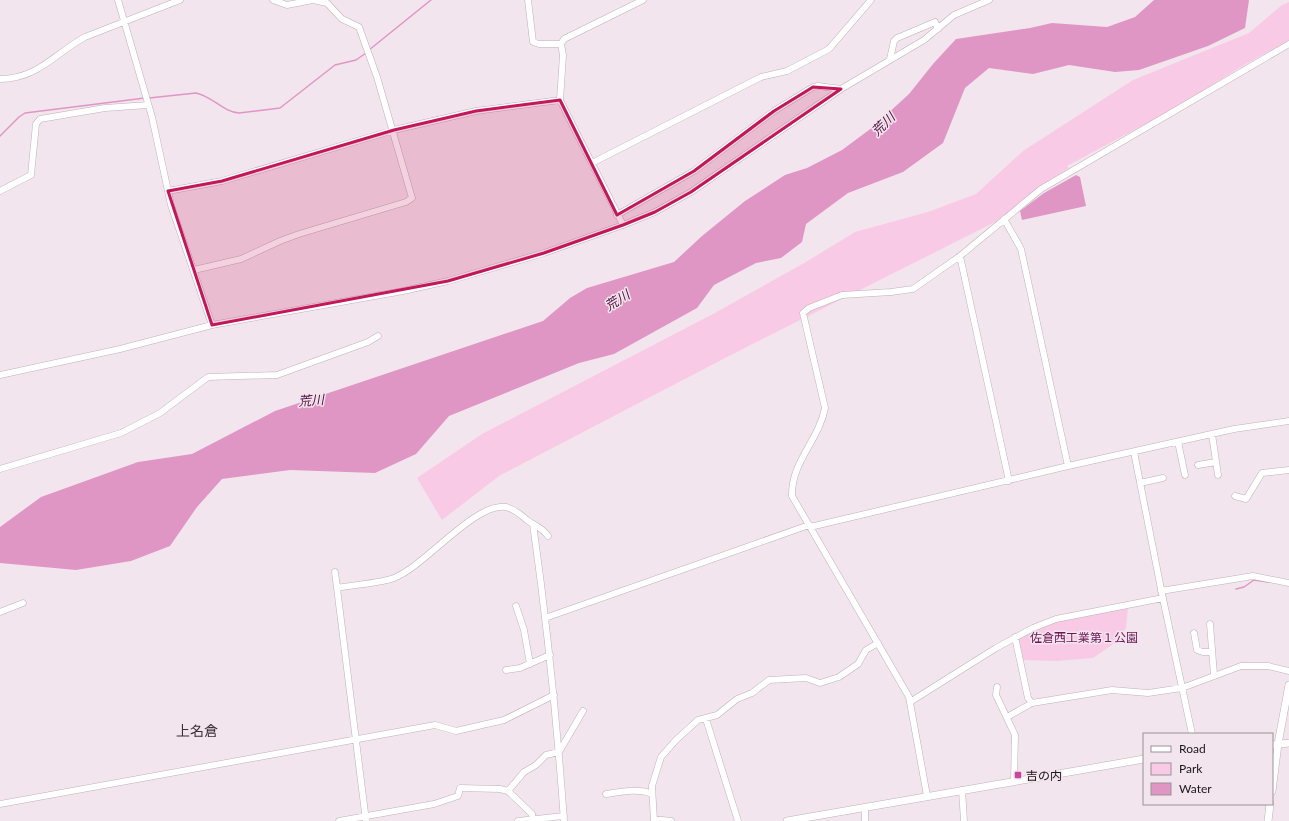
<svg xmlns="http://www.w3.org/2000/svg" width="1289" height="821" font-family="Lato,'Noto Sans JP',sans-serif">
<rect width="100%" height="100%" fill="#f3e5ed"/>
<path fill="#f9cae6" d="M 1289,2 L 1289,40 L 1239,68 L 1175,108 L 1067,166 L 1069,168 L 1048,181 L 1010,214 L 1004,215 L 995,222 L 727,357 L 499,476 L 442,520 L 417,478 L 482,434 L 713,314 L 806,262 L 855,232 L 928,212 L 976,194 L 1023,151 L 1133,80 L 1249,33 L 1282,5 Z
M 1128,607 L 1126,628 L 1112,645 L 1093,658 L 1057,661 L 1022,660 L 1017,638 L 1058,620 Z"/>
<path fill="#e096c5" d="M 1154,0 L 1249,0 L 1245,28 L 1208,46 L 1139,70 L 1115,72 L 1069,65 L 1033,74 L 989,68 L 965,88 L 943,143 L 903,172 L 848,193 L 806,224 L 802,242 L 781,258 L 756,263 L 714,285 L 697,308 L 614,354 L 579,363 L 449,416 L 416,454 L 375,473 L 290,470 L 222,479 L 197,507 L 170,546 L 131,561 L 76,570 L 0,563 L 0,527 L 41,497 L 138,462 L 192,454 L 275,411 L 543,321 L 570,298 L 587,288 L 674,262 L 702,236 L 745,201 L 785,175 L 807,168 L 842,150 L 873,127 L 909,94 L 933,64 L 956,39 L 1030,28 L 1052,23 L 1107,27 L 1135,17 Z
M 1076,175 L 1080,177 L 1086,206 L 1022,220 L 1020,211 L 1044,193 Z"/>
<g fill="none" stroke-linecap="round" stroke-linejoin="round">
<path stroke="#e096c5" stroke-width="1.5" d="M 369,50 L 431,0
M 149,98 L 196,93 C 212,96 223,112 239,113 L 280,108 L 335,65 L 356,60 L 366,53
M 0,136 L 19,117 L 25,113 L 145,98
M 1236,589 L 1244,587 L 1254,580 L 1268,582"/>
<defs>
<path id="minor" d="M 118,0 L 152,117 L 171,205 L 212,325
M 528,0 L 533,42 L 539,44 L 561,44 L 563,55 L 560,100 L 623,225
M 561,44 L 564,39 L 643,0
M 890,59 L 894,41 L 897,38 L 935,22 L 938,29
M 0,79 C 38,79 55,53 85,37 L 180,0
M 592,163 L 761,77 L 787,71 L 829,49 L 871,0
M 0,191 L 31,175 L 36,124 L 40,119 L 105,108 L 148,105
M 168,191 L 222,181 L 394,130 L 476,111 L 560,100
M 617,215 L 694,171 L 774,111 L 813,87 L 818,86 L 841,89
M 1004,219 L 1021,249 L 1068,466
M 960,256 L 1009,481
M 194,270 L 241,259 L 280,241 L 299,234 L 406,202 L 412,198 L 377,77 L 359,27 L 342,19 L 327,3 L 313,0 L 287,5 L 273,0
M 0,375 L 120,349 L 212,325 L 403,291 L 448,281 L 544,253 L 623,225 L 655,212 L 691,192 L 841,89 L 924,40 L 954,15 L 989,0
M 1212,434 L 1218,475
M 1178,442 L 1185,475
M 1134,452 L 1162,594 L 1192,734
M 1198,465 L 1216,462
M 0,469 L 121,433 L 160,413 L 208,377 L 277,375 L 368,342 L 378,336
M 1140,483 L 1163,478
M 1235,496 L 1246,499 L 1262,473 L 1289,470
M 533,524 C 547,623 557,722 564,821
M 810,527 L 1068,466 L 1234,429 L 1289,421
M 335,572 L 366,821
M 337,588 C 351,585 382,583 394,578 C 425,566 475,502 506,507 C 515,509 521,515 527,520 C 535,526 543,528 548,536
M 1161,591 L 1253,576 L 1289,583
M 516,606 L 524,630 L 530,664
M 0,612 L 23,603
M 545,618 L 809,525
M 1210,624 L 1214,675
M 1194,633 L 1197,650 L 1203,652 L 1212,652
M 1015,637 L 1028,698 L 1032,703 L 1112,690 L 1148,693 L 1182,688 L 1241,666 L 1268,666 L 1289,671
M 506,670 L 520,668 L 550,655
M 997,687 L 996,695 L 1015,735 L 1014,780
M 910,702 L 996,648 L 1033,628 L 1056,619 L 1163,598
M 1007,717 L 1032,703
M 706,719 L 738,821
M 962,790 L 964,821
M 508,791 L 524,772 L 536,765 L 546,755 L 559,752 L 583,711
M 606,794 C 620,792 639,788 652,794
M 927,796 L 909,697 L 792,496 C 791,462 819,440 825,408 L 803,313 L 809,308 L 842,295 L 891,292 L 913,289 L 960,256 L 1041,189 L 1289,44
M 0,804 L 435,725 L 456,731 L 504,720 L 554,695
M 865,808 L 865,821
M 654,819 L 671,821
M 339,821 L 434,804 L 458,796 L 460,788 L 500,789 L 508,791 L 532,814 L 533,819
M 518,821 L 564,816
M 654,821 L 652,786 L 661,757 L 676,740 L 698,720 L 717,715 L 737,699 L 752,693 L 769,680 L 806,678 L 820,683 L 839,677 L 858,664 L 866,650 L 878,643"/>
<path id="tertiary" d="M 1272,745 L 1289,743
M 1272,791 L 1278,744 L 1289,685
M 787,821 L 1144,759
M 1268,821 L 1270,804"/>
</defs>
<use href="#minor" stroke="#beb1b9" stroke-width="7"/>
<use href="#tertiary" stroke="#beb1b9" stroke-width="8"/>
<use href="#minor" stroke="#fff" stroke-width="6"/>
<use href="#tertiary" stroke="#fff" stroke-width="7"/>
</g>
<path fill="#c2185b" fill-opacity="0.2" stroke="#c2185b" stroke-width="3" stroke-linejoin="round" d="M 813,87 L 841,89 L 691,192 L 655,212 L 623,225 L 544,253 L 448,281 L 212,325 L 168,191 L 222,181 L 394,130 L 476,111 L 560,100 L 617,215 L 694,171 L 774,111 Z"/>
<rect fill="#c2499d" stroke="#f3e5ed" stroke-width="1.5" x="1014" y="771" width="8" height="8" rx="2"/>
<g text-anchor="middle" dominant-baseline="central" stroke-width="3" stroke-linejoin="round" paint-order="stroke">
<g font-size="12" fill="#6c1454" stroke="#f3e5ed">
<text x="1084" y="637">佐倉西工業第１公園</text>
</g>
<g font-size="12" fill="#191518" stroke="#f3e5ed" text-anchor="start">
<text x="1026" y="775">吉の内</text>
</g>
<g font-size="13" font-style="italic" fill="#500e3e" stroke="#f3e5ed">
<text transform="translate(883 124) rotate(-44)">荒川</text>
<text transform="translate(617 300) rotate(-32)">荒川</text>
<text transform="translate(311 400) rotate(-4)">荒川</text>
</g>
<g font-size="14" fill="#382e34" stroke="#f3e5ed">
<text x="197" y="730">上名倉</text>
</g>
</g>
<rect x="1143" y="733" width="130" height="72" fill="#f3e5ed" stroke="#9c9298"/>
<rect x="1151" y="746" width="20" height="6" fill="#ffffff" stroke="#9c9298"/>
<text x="1179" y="753" font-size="12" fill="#191518">Road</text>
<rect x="1151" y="763" width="20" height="12" fill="#f9cae6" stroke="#9c9298"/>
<text x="1179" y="773" font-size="12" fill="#191518">Park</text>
<rect x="1151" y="783" width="20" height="12" fill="#e096c5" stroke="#9c9298"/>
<text x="1179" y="793" font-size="12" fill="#191518">Water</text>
</svg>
